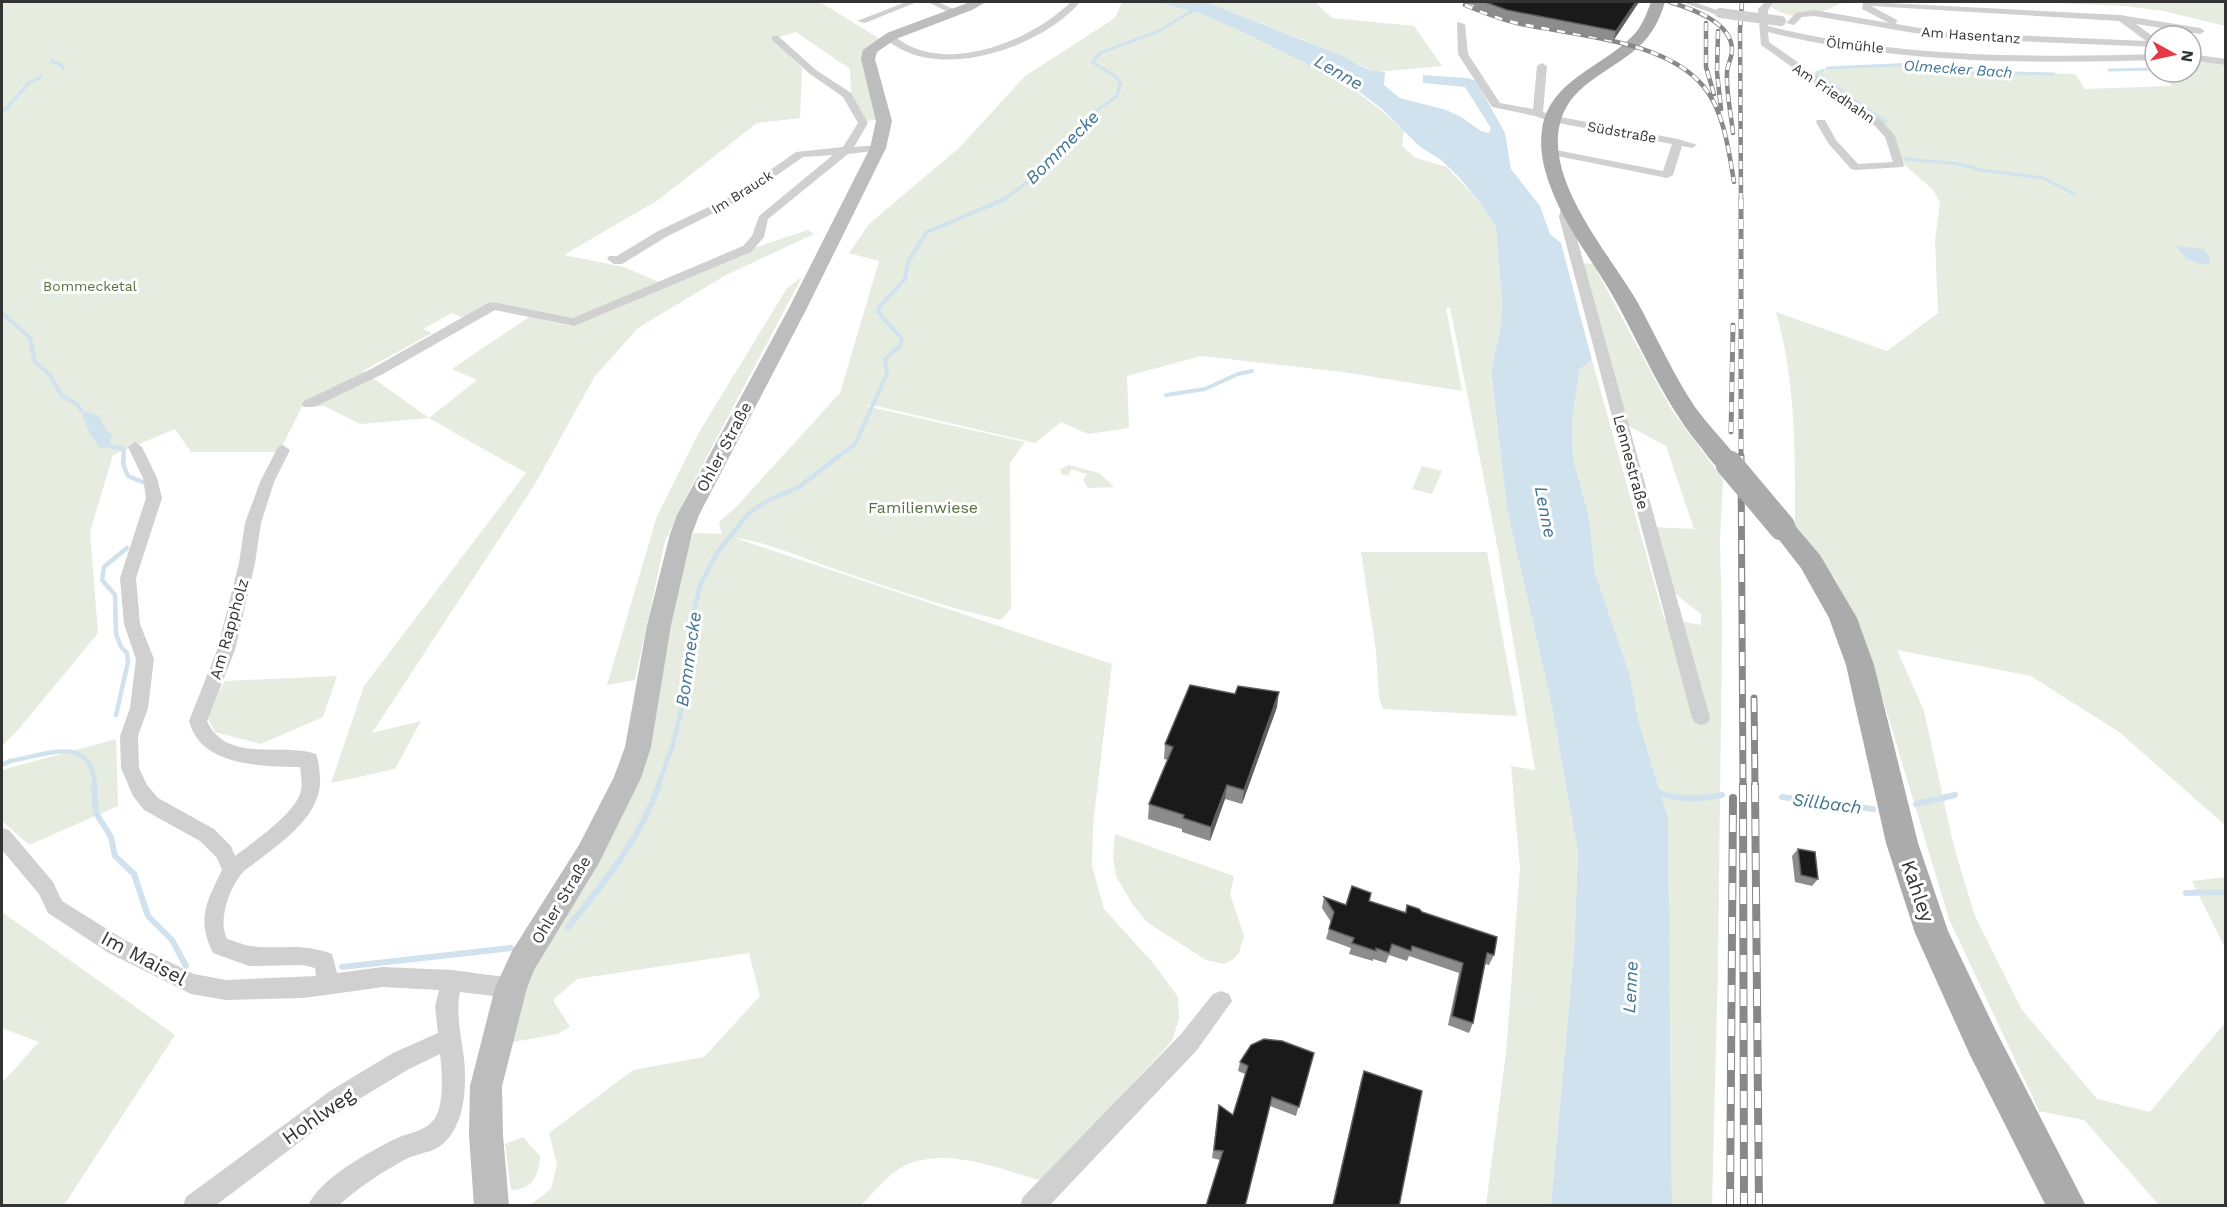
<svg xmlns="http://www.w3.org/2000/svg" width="2227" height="1207" font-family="'Work Sans',sans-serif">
<rect width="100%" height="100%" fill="#fff"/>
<path fill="#e6ecdf" d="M 2,2 L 820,2 L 880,39 L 872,44 L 880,119 L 866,121 L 851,94 L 850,69 L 796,32 L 773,39 L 802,68 L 800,118 L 757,123 L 658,200 L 564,255 L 624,267 L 659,282 L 574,318 L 492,302 L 466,319 L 452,313 L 423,329 L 432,333 L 363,371 L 429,418 L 477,380 L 452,369 L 529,317 L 570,326 L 576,324 L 751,249 L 808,230 L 814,234 L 726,275 L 638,328 L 595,376 L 535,484 L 372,733 L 421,721 L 395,769 L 331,783 L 364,686 L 526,473 L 429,418 L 360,424 L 324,406 L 302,407 L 279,452 L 191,452 L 175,429 L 113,455 L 90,532 L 98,633 L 18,730 L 2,746 Z
M 1122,2 C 1133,2 1149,0 1159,2 C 1172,6 1186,8 1198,12 C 1272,40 1348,76 1404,131 L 1402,146 L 1416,158 L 1447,167 L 1481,204 L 1496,227 L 1502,303 L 1500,333 L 1491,369 L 1507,509 L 1551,702 L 1578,852 L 1574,951 L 1551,1205 L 1486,1205 L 1506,1053 L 1520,868 L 1511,766 L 1535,770 L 1497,545 L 1450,307 L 1446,308 L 1462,391 L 1343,372 L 1201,356 L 1127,376 L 1129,428 L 1088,434 L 1061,422 L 1035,443 L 868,404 L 870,407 L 1025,442 L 1010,463 L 1011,608 L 1001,620 C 945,607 889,588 835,569 C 802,558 769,542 735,538 L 1112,664 L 1093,825 L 1092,866 L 1104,909 L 1154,964 L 1178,997 L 1179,1019 L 1172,1041 L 1043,1181 C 1001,1170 949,1146 906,1165 C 889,1173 874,1192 861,1205 L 530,1205 L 551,1189 L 557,1164 L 549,1133 L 633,1070 L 704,1057 L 760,996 L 749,953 L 577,979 L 553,1000 L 570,1027 L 557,1034 L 513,1042 L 526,991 L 523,961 L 627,778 L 693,533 L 722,534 L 719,522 L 737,506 L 840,393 L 879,261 L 849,253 L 869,224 L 959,148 L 1025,76 L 1115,18 Z
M 1206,2 L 1315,2 L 1332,18 L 1414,26 L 1442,66 L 1376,72 L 1301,39 Z
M 1775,2 L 1844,2 C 1819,14 1797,24 1771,7 Z
M 2032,2 L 2225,2 L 2225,26 L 2164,11 L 2124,6 Z
M 2191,59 L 2225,63 L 2225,825 L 2119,732 L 2031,676 L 1897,650 L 1924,711 L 1954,847 L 1975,916 L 2022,1010 L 2097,1099 L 2150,1112 L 2225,1023 L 2225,1205 L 2159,1205 L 2084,1120 L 2039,1111 L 1949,919 L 1866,643 L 1835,579 L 1795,534 C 1795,457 1797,386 1776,312 L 1887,351 L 1938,313 L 1935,240 L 1940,203 L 1934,191 L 1904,164 L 1893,137 L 1883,123 L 1814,73 L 1815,71 L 1833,67 L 1907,63 L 1971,71 L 2075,74 L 2085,89 L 2172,86 L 2162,72 L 2191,72 Z
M 1581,263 L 1593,264 L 1671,409 L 1723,479 L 1720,539 L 1722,629 L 1718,967 L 1712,1205 L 1672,1205 L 1668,818 L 1638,719 L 1629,672 L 1595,573 L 1589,517 L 1573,459 L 1572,419 L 1580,369 L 1592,360 L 1664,618 L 1701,625 L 1701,614 L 1673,592 L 1652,527 L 1694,529 L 1666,446 L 1623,423 Z
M 802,277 L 697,475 L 665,541 L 635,680 L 607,685 L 657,516 L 698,434 L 787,288 Z
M 1069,465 L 1099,473 L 1114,487 L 1088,488 L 1083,480 L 1087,474 L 1071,469 L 1068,476 L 1062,474 L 1060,469 Z
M 1422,466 L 1442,471 L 1432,494 L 1412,489 Z
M 1361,552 L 1487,552 L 1517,716 L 1383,709 L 1379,698 L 1376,651 Z
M 337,676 L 323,717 L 261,744 L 215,732 L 206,715 L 225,681 Z
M 116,739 L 118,806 L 29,845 L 2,821 L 2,770 Z
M 1115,834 L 1234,876 L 1230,894 L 1244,936 L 1239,953 L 1234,959 L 1224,964 L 1206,960 L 1148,923 L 1133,905 L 1116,876 L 1113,858 Z
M 2225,877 L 2226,877 L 2225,948 L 2192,881 Z
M 2,912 L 175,1035 L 64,1205 L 2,1205 L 2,1083 L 39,1042 L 2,1028 Z
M 523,1137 L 540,1156 C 539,1176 532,1190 511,1190 L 505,1144 Z"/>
<path fill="#cfe2ee" d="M 1158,2 L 1206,2 L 1345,57 C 1358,65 1371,73 1385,72 L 1384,85 L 1400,98 L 1446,110 L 1461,117 L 1481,131 L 1489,133 L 1491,128 L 1465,87 L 1423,83 L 1423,75 L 1467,78 L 1476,81 L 1505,133 L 1511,169 L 1540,206 L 1550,234 L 1561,243 L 1592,360 L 1580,369 L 1572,419 L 1573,459 L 1589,517 L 1595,573 L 1629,672 L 1638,719 L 1668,818 L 1672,1205 L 1551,1205 L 1574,951 L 1578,852 L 1551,702 L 1507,509 L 1491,369 L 1500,333 L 1502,303 L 1496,227 L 1481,204 L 1457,175 L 1441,160 L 1419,146 L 1382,109 L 1353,87 L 1241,31 L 1197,12 Z
M 2177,246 L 2204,249 L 2210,259 L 2209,263 L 2206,265 C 2193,263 2183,258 2177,246 Z
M 81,410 L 99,416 L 105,429 L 112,435 L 109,446 L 101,449 L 89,433 Z"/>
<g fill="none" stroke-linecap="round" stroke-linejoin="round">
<path stroke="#cfe2ee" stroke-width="3" d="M 53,60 L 52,62 L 62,65 L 63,69
M 1827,68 L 1918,64 L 1971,72 L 2054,74
M 2109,70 L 2155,69
M 1822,71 L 1817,74 L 1886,122
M 2,113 L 29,83 L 41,77
M 1905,159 L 1960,164 L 1981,170 L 2043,178 L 2074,194
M 1002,201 L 1042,171 L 1088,117 L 1116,97 L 1121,84 L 1115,76 L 1092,62 L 1100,53 L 1159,31 L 1197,8"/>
<path stroke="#cfe2ee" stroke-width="4" d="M 2,313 L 30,338 L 35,362 L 50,375 L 62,396 L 77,404 L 81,410
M 1166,395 L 1205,389 L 1238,374 L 1252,371
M 109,446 L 124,449 L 123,458
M 837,458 L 855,444 L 887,374 L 885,359 L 900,346 L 902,339 L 878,312 L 880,306 L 905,279 L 908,262 L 927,232 L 1005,199"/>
<path stroke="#cfe2ee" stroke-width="4.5" d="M 124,456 L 123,464 L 128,476 L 145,483
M 116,715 L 128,662 L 127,653 L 121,647 L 116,634 L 115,595 L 102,580 L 104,567 L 127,548
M 2,765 L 10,761 C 46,755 92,733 95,786
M 658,786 L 673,744 L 687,685 L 690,625 L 701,583 L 717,553 L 748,514 L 767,501 L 799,487 L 839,456"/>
<path stroke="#cfe2ee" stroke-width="6" d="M 94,785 L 96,813 L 111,837 L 115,856 L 134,874 L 148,916 L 172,940 L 186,966
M 1657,792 C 1683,801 1695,799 1722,795
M 1782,797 L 1873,809
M 1916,804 L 1955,795
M 2186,893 L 2226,892
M 568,927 C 604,883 640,839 659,785
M 342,967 L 511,948"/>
<path fill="#d0d0d0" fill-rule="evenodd" d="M 906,2 L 917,2 L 865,23 L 857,21 Z
M 928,2 L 938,2 L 962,13 L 954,15 Z
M 1071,2 L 1080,2 C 1042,48 933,85 884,37 L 892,35 C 899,39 905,44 912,47 C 963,69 1035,37 1071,2 Z
M 1682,2 L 1694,2 L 1725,13 L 1717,15 Z
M 1765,2 L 1774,2 L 1768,10 L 1768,26 C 1893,57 2027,58 2155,54 L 2155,60 C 2027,64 1893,63 1768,32 L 1769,42 L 1883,122 L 1895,136 L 1904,165 L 1903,167 L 1855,170 L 1851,169 L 1828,143 L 1816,122 L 1817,120 L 1825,120 L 1836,140 L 1858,164 L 1893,162 L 1885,137 L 1875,126 L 1761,45 L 1758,9 Z
M 1868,2 L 2120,15 L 2200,28 L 2205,31 L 2200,34 L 2136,24 L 2155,38 L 2155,47 L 1944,38 L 1814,16 L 1802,17 L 1794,25 L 1786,23 L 1796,13 L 1814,10 L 1889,23 L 1862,9 L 1863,3 ZM 1871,6 L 2119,21 L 2146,41 L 1944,32 L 1896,24 L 1897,20 Z
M 1457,22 L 1465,24 L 1468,54 L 1500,103 L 1533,109 L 1537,66 L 1542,63 L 1547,66 L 1543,112 L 1555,116 L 1678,139 L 1697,145 L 1692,148 L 1682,146 L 1673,175 L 1667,178 L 1547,154 L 1547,150 L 1551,149 L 1663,171 L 1672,144 L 1552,122 L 1535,116 L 1492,107 L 1458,54 Z
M 772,36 L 778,36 L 816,70 L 851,93 L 868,123 L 854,147 L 878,145 L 882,146 L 882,150 L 848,154 L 768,219 L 764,237 L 751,252 L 574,326 L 495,310 L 383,374 L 314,407 L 304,407 L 302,404 L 304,401 L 373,368 L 488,303 L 493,302 L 573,318 L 743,246 L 752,236 L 759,216 L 833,155 L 803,157 L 744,198 L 666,237 L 622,264 L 614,264 L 607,259 L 609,256 L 617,256 L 658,231 L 736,194 L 796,152 L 843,147 L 858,123 L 843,97 L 810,74 L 772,40 Z
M 2191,54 L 2226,59 L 2226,65 L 2191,60 Z
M 1570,206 L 1576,209 L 1571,212 L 1571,217 L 1710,718 L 1707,723 L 1701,725 L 1695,723 L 1692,718 L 1559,217 L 1561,208 Z
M 135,442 L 142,447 L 157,478 L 162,498 L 136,578 L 140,624 L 154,659 L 148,708 L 138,736 L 139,768 L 147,785 L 158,798 L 214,829 L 231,846 L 235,856 C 254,841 291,817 300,794 C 303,786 301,776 300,767 C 270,767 216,766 197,738 C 193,733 191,727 189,721 L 217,650 L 239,563 L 245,523 L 260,482 L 278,447 L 283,445 L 290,450 L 274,482 L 261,523 L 255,563 L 235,650 L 207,721 C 226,764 282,742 316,754 C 319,761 319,768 320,776 C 323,813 286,839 260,859 C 253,865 243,870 239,877 C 228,893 218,921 227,939 C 235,941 243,945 250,946 C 282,950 300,942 332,954 L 337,973 L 383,967 L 452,970 L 511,978 L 519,981 L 522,988 L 519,995 L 511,998 L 460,992 C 454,1021 466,1049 465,1079 C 465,1103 460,1134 437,1148 C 428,1153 416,1154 406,1159 C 382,1172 359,1187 338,1206 L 308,1206 C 319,1179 369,1152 395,1139 C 410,1132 430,1131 437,1114 C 444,1098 442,1071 440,1054 L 409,1069 L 346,1107 L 215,1206 L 183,1206 L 186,1197 L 330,1091 L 393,1053 L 438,1033 L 435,1007 L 439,990 L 383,987 L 304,998 L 226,1000 L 191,994 L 109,953 L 48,913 L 39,894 L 2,850 L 2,828 L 9,830 L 53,882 L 62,901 L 123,939 L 194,974 L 226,980 L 316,976 L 315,968 L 303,965 L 249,966 L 213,953 C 196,919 207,901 222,870 L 217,858 L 200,841 L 144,810 L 133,796 L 121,768 L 120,736 L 130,708 L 136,659 L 124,624 L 120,578 L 146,498 L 143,478 L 128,447 Z
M 1221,991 L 1229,994 L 1232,1001 L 1197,1050 L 1049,1206 L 1020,1206 L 1023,1197 L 1181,1034 L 1213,994 Z"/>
<path fill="#bdbdbd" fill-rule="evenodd" d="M 970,2 L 986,2 L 972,10 L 896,39 L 877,52 L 875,59 L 892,121 L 886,148 L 807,308 L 699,515 L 692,534 L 671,625 L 651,747 L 641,778 L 599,863 L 534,970 L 527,988 L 502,1086 L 503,1135 L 509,1206 L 474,1206 L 469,1135 L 470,1086 L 495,988 L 512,951 L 579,845 L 614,777 L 625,747 L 647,625 L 670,534 L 677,515 L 789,308 L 870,148 L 876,121 L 861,59 L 863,50 L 887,33 Z"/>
<path fill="#ababab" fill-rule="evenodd" d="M 1651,2 L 1665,2 C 1661,15 1656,27 1647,38 C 1623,67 1578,78 1563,114 C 1538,175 1610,254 1638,303 C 1657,338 1673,374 1695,407 C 1709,427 1728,444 1741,464 L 1738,470 C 1732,471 1726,473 1720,469 C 1712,464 1705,452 1699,445 C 1661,398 1640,343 1610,291 C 1590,257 1565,226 1551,188 C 1544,170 1539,150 1542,130 C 1549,78 1608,66 1637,31 C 1644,22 1647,12 1651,2 Z
M 1782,518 L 1791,521 L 1820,555 L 1857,618 L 1874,665 L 1918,843 L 1948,931 L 1995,1029 L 2086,1206 L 2046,1206 L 1969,1053 L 1915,933 L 1886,843 L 1846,665 L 1829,618 L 1801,568 L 1769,527 L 1773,521 Z"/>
<defs>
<path id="rail-far3" d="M 1670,2 C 1692,9 1732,22 1732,50 C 1732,58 1727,65 1727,73 C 1726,93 1731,113 1733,133
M 1465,5 C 1482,12 1499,19 1517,23 C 1573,36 1665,39 1704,87 C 1724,111 1729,152 1734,182
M 1706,23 L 1706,67 L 1714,94
M 1718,31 L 1717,72 L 1721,109
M 1741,201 L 1740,29 L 1742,2"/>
<path id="rail-far2" d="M 1741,199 L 1741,458
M 1731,432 L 1733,325"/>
<path id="rail-far1" d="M 1741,456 L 1743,786
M 1754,698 L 1755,786"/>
<path id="rail" d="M 1743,785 L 1744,1206
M 1755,785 L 1759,1206
M 1730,1206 L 1733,798"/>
</defs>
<use href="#rail-far3" stroke="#888" stroke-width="4.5"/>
<use href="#rail-far2" stroke="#888" stroke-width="5"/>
<use href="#rail-far1" stroke="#888" stroke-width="7"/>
<use href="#rail" stroke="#888" stroke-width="8"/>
<use href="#rail-far3" stroke="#fff" stroke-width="3" stroke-dasharray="8" stroke-linecap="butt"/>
<use href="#rail-far2" stroke="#fff" stroke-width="4" stroke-dasharray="10" stroke-linecap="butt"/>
<use href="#rail-far1" stroke="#fff" stroke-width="4.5" stroke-dasharray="14" stroke-linecap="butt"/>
<use href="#rail" stroke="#fff" stroke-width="6" stroke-dasharray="17" stroke-linecap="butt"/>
<path stroke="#d0d0d0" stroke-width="10" d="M 1720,13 L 1781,21"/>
<path stroke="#ababab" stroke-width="27" d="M 1729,464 L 1782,527"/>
</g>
<path fill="#8c8c8c" d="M 1457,2 L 1639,2 L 1613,41 L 1505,19 L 1474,8 L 1474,5 Z
M 1277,707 L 1242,804 L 1225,799 L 1210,841 L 1182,832 L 1182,829 L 1148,819 L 1149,804 L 1168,760 L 1164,759 L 1165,744 Z
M 1798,849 L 1818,879 L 1812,886 L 1795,882 L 1792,856 Z
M 1324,897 L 1346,905 L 1369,901 L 1405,912 L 1407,905 L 1494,955 L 1489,965 L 1485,964 L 1473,1023 L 1469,1033 L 1448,1025 L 1459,973 L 1409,956 L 1407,961 L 1389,955 L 1386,963 L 1373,959 L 1373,961 L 1349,954 L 1351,948 L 1326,939 L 1331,922 L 1322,908 Z
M 1314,1053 L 1296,1116 L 1270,1106 L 1220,1160 L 1212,1158 L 1219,1105 L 1233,1115 L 1245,1074 L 1238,1071 L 1240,1062 Z
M 1364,1071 L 1399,1206 L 1332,1206 L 1361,1080 Z"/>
<path fill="#5f5f5f" d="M 1636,2 L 1639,2 L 1613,41 L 1616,31 Z
M 1279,692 L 1277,707 L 1242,804 L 1244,790 Z
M 1227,785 L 1225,799 L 1210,841 L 1211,827 Z"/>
<path fill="#1a1a1a" stroke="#5f5f5f" stroke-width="1.5" d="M 1485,2 L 1636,2 L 1616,31 L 1507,10 Z
M 1190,685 L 1235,694 L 1238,686 L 1279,692 L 1244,790 L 1227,785 L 1211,827 L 1183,818 L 1184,815 L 1149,804 L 1173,747 L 1165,744 Z
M 1798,849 L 1815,852 L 1818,879 L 1801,875 Z
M 1352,886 L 1371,893 L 1369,901 L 1406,913 L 1407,905 L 1419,909 L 1422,912 L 1497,937 L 1494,955 L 1487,953 L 1473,1023 L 1452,1016 L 1463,963 L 1412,946 L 1411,951 L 1392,944 L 1389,953 L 1376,948 L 1376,951 L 1352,943 L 1354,938 L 1329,929 L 1334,912 L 1324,897 L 1346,905 Z
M 1264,1039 L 1282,1041 L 1314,1053 L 1299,1107 L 1272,1097 L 1245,1206 L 1206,1206 L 1223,1151 L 1214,1150 L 1219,1105 L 1233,1115 L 1248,1066 L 1240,1062 L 1251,1045 Z
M 1364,1071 L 1422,1091 L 1399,1206 L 1333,1206 Z"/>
<g text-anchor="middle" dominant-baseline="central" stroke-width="6" stroke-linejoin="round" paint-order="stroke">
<g font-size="14" fill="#333" stroke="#fff">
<text transform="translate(1971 35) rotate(4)">Am Hasentanz</text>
<text transform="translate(1855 45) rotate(6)">Ölmühle</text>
<text transform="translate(1834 93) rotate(34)">Am Friedhahn</text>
<text transform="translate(1622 132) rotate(10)">Südstraße</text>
<text transform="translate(742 192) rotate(-32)">Im Brauck</text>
</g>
<g font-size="14" fill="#56703f" stroke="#fff">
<text x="90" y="286">Bommecketal</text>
</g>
<g font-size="15" font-style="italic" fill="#3f7597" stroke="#fff">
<text transform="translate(1958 69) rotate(4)">Olmecker Bach</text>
</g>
<g font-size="16" fill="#333" stroke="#fff">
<text transform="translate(724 447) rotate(-62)">Ohler Straße</text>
<text transform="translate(1631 462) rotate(75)">Lennestraße</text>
<text transform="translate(229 629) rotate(-74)">Am Rappholz</text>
<text transform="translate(561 900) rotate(-59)">Ohler Straße</text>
</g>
<g font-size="16" fill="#56703f" stroke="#fff">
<text x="923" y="507">Familienwiese</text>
</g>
<g font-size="18" font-style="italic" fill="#3f7597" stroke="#fff">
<text transform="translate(1339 72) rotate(30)">Lenne</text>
<text transform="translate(1062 147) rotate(-45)">Bommecke</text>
<text transform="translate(1546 512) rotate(79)">Lenne</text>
<text transform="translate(688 659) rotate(-82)">Bommecke</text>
<text transform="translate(1827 803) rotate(7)">Sillbach</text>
<text transform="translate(1630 987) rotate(-87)">Lenne</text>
</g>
<g font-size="20" fill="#333" stroke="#fff">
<text transform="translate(1918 891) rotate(71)">Kahley</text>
<text transform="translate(144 958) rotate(28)">Im Maisel</text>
<text transform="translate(318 1116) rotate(-35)">Hohlweg</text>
</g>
</g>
<rect width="2227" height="1207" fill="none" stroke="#333333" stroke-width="6"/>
<g transform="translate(2173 54) rotate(98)"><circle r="28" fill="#ffffff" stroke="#adadad" stroke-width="1.5"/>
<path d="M0-4.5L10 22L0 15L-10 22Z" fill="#e63946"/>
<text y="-9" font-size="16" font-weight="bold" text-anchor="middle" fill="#333333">N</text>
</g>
</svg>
